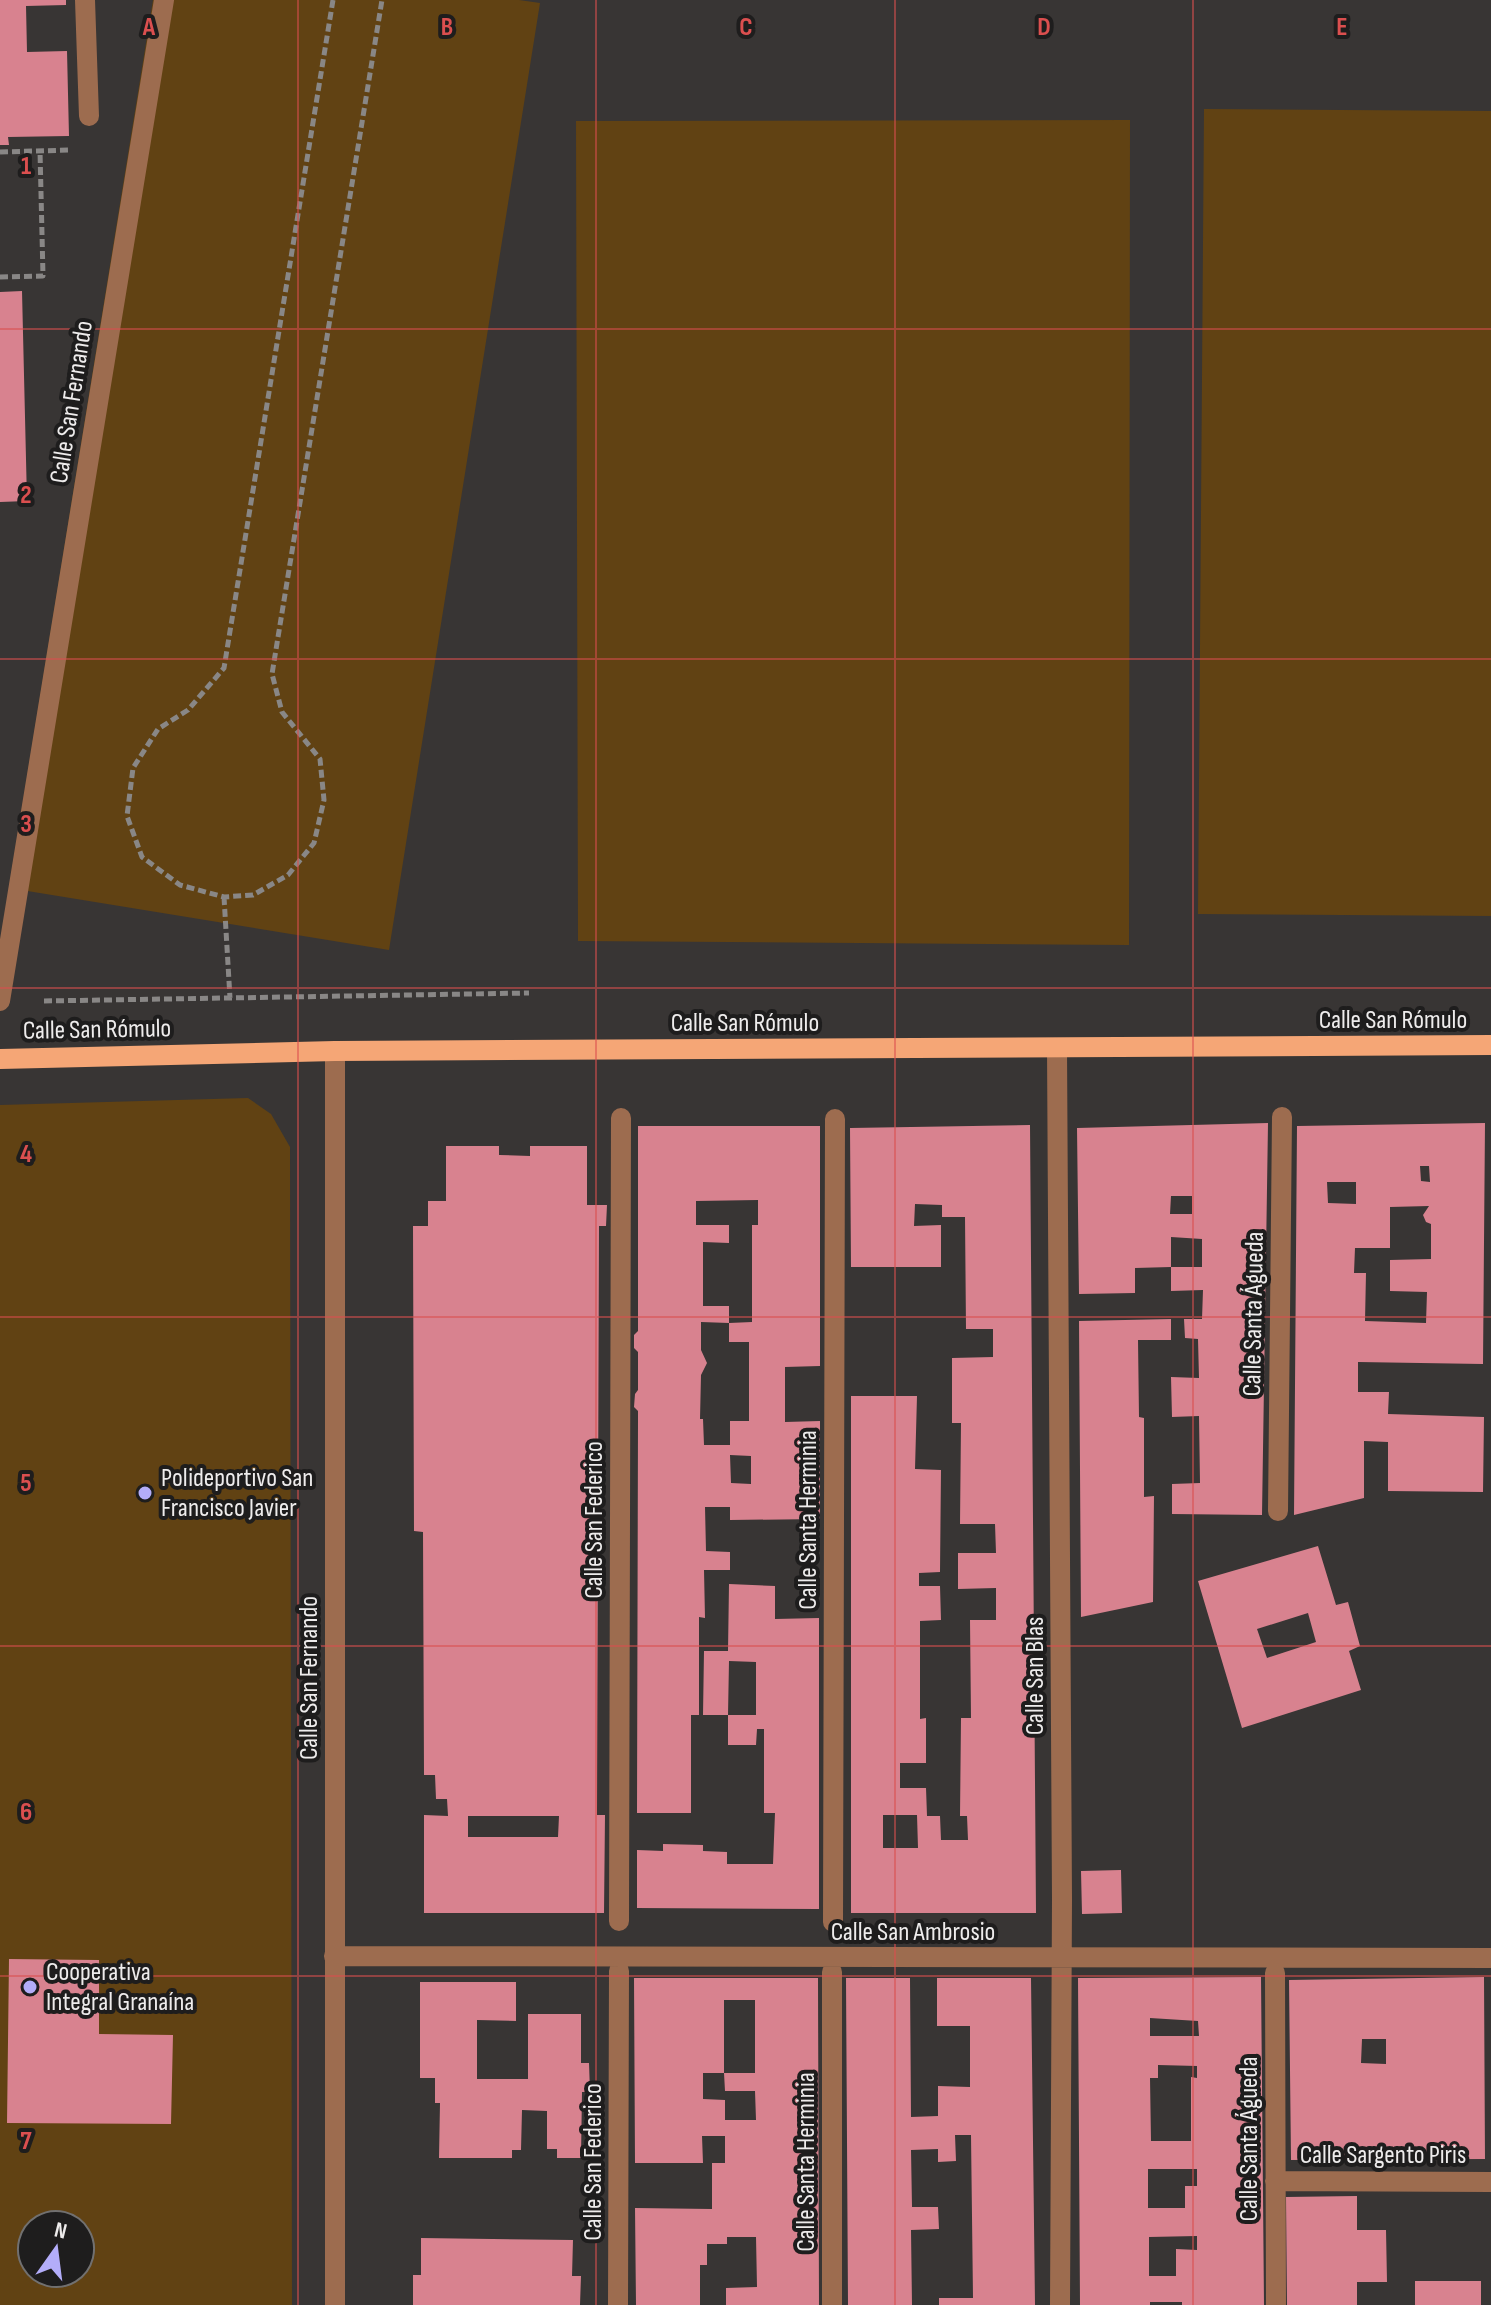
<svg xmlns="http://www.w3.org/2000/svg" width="1491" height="2305" font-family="'Sofia Sans Condensed',sans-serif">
<rect width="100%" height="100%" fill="#383534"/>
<path fill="#614213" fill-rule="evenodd" d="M 153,0 L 519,0 L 540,3 L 389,950 L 9,888 Z
M 1204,109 L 1491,111 L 1491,916 L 1198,914 Z
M 1130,120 L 1129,945 L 578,941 L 576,121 Z
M 248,1098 L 271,1114 L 290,1147 L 292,2305 L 0,2305 L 0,1105 ZM 32,2225 L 80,2225 L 80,2273 L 32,2273 Z"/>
<path fill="#d8828f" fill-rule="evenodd" d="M 0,0 L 66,0 L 66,5 L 26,6 L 27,52 L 67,51 L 69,136 L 8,137 L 9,145 L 0,145 Z
M 22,291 L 27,501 L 0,502 L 0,292 Z
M 1268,1123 L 1262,1515 L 1172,1514 L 1172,1484 L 1200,1483 L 1199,1416 L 1172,1417 L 1171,1377 L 1199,1378 L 1198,1339 L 1185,1338 L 1184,1319 L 1202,1319 L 1203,1290 L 1171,1291 L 1171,1267 L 1202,1267 L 1202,1239 L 1171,1237 L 1171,1267 L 1135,1268 L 1135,1293 L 1079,1294 L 1077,1128 ZM 1171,1196 L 1192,1196 L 1192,1214 L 1170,1214 Z
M 1485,1123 L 1483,1364 L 1358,1362 L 1358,1392 L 1389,1392 L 1388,1414 L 1484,1417 L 1483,1492 L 1388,1491 L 1388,1442 L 1364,1441 L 1364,1498 L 1294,1515 L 1297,1126 ZM 1420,1166 L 1429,1166 L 1430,1182 L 1421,1181 ZM 1327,1182 L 1356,1182 L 1356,1204 L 1328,1203 ZM 1429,1206 L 1423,1215 L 1426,1222 L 1431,1224 L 1431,1259 L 1390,1260 L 1390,1291 L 1427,1292 L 1426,1323 L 1365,1321 L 1366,1273 L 1354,1273 L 1355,1248 L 1390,1248 L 1390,1207 Z
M 1030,1125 L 1036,1913 L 851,1913 L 851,1396 L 917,1396 L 915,1469 L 941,1470 L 940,1572 L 919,1573 L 919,1586 L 940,1586 L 941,1620 L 920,1621 L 920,1719 L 926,1718 L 926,1763 L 900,1763 L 900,1788 L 926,1788 L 927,1816 L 940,1816 L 941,1840 L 968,1840 L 967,1816 L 960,1816 L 961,1718 L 971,1718 L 970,1620 L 996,1620 L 996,1588 L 958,1589 L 958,1553 L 996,1553 L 995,1524 L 960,1524 L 961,1423 L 952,1423 L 952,1358 L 993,1357 L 993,1329 L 966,1329 L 965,1217 L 942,1217 L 942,1205 L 915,1204 L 914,1226 L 941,1225 L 941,1267 L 851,1267 L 850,1128 ZM 883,1815 L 917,1815 L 918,1848 L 883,1848 Z
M 638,1126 L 820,1126 L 820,1366 L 785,1367 L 785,1422 L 820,1421 L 820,1519 L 730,1520 L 730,1507 L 705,1507 L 706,1551 L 730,1552 L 730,1570 L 704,1570 L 705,1618 L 699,1617 L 699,1715 L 691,1715 L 691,1813 L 637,1813 L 638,1419 L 638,1411 L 634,1407 L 635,1394 L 638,1390 L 638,1352 L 634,1348 L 634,1335 L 638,1331 ZM 758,1200 L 758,1225 L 752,1225 L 752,1322 L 729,1323 L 729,1342 L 749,1342 L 749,1421 L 730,1421 L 730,1445 L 704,1445 L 703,1419 L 700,1419 L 701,1375 L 707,1363 L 701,1350 L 701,1322 L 729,1323 L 729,1306 L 703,1306 L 703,1242 L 729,1243 L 729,1225 L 696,1225 L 696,1201 ZM 730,1455 L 751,1456 L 751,1484 L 731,1483 Z
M 446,1146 L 499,1146 L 499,1155 L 530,1156 L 530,1146 L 587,1146 L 587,1205 L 607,1205 L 606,1226 L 599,1226 L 597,1815 L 605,1815 L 604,1913 L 424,1913 L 424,1815 L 448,1816 L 447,1799 L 436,1799 L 435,1775 L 424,1775 L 423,1532 L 414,1531 L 413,1226 L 428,1226 L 428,1201 L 446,1201 ZM 468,1816 L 559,1816 L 558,1837 L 468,1837 Z
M 1171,1319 L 1171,1340 L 1138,1340 L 1139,1417 L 1144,1418 L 1144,1497 L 1154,1496 L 1153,1602 L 1081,1617 L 1079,1321 Z
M 1318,1546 L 1336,1605 L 1348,1602 L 1360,1646 L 1349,1651 L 1361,1690 L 1242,1728 L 1198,1581 ZM 1308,1613 L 1316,1642 L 1267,1658 L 1257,1629 Z
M 729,1584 L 775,1586 L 775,1619 L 819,1618 L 819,1909 L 637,1908 L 637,1850 L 663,1851 L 663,1844 L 703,1845 L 703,1851 L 727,1852 L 727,1864 L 773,1864 L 775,1813 L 764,1813 L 764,1729 L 757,1729 L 756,1745 L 728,1745 L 728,1715 L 756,1715 L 756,1662 L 729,1661 L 728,1715 L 703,1715 L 704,1651 L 728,1651 Z
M 1121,1870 L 1122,1913 L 1082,1914 L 1081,1871 Z
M 9,1959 L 99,1960 L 99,2034 L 173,2035 L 171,2124 L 7,2123 Z
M 1261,1977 L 1264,2305 L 1182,2305 L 1182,2302 L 1150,2302 L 1150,2305 L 1080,2305 L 1078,1978 ZM 1150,2018 L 1198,2021 L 1199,2036 L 1150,2036 ZM 1158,2065 L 1197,2066 L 1197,2078 L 1191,2077 L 1191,2141 L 1151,2141 L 1150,2078 L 1158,2078 ZM 1148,2169 L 1197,2169 L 1197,2186 L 1185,2186 L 1185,2208 L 1148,2208 ZM 1197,2236 L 1197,2250 L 1176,2249 L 1176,2276 L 1149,2276 L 1149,2237 Z
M 1484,1977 L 1485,2159 L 1291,2160 L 1289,1980 ZM 1362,2039 L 1386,2039 L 1386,2064 L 1361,2063 Z
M 634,1978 L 818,1978 L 819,2305 L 726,2305 L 726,2288 L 757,2287 L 756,2237 L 727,2237 L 727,2244 L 707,2244 L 707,2265 L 700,2265 L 700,2305 L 636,2305 L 635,2208 L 712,2209 L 712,2163 L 725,2163 L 725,2136 L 702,2136 L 703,2163 L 635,2163 ZM 724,2000 L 755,2000 L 755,2073 L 724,2073 L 725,2091 L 755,2091 L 756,2120 L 725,2120 L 725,2100 L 703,2099 L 703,2073 L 724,2073 Z
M 846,1978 L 910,1978 L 911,2117 L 938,2116 L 938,2086 L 970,2087 L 970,2026 L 937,2026 L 937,1978 L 1031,1978 L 1035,2305 L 939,2305 L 939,2298 L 973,2298 L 971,2135 L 955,2135 L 956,2161 L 938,2162 L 938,2149 L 911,2150 L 912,2207 L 938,2207 L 939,2229 L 911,2230 L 912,2305 L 848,2305 Z
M 420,1982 L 516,1982 L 516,2021 L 477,2020 L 477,2079 L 528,2079 L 528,2014 L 581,2014 L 581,2063 L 589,2063 L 590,2092 L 582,2092 L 581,2158 L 557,2158 L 557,2149 L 547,2149 L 547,2111 L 522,2110 L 521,2150 L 512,2150 L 512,2158 L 439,2158 L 440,2103 L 435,2103 L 435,2078 L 420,2078 Z
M 1357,2196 L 1357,2230 L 1386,2230 L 1387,2282 L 1357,2282 L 1357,2305 L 1287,2305 L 1286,2197 Z
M 421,2238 L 573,2240 L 572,2276 L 581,2276 L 580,2305 L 413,2305 L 413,2275 L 421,2275 Z
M 1415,2281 L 1481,2281 L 1481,2305 L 1415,2305 Z"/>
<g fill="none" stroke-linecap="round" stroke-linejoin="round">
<path stroke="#898786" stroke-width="5" stroke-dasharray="8 4" stroke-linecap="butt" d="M 333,0 L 224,668 L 188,710 L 158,729 L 133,768 L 127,816 L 142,857 L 180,885 L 224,897 L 253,895 L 288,875 L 314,843 L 324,800 L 320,759 L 282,712 L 272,674 L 382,0
M 0,152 L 70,150
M 0,277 L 43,276 L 40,151
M 224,897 L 230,998
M 44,1001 L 529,993"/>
<path stroke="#9d6c4f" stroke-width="20" d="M 85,0 L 89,116
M 0,1001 L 164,0
M 1057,1048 L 1062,1899 L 1060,2305
M 1278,1511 L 1282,1117
M 619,1921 L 621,1118
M 833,1922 L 835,1119
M 334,1956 L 1491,1958
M 1275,1973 L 1276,2305
M 1275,2181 L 1491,2182
M 335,2305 L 335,1051
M 618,2305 L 619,1971
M 832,2305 L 832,1972"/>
<path stroke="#f5a676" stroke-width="20" d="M 0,1059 L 335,1051 L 1491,1045"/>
</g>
<path fill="none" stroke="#db4f4f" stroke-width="2" stroke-opacity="0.55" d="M 298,0 L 298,2305M 596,0 L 596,2305M 895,0 L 895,2305M 1193,0 L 1193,2305M 0,329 L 1491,329M 0,659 L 1491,659M 0,988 L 1491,988M 0,1317 L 1491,1317M 0,1646 L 1491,1646M 0,1976 L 1491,1976"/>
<g fill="#b3adf9" stroke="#1e1d1d" stroke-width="3">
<circle cx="145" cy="1493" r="8"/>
<circle cx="30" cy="1987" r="8"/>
</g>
<g text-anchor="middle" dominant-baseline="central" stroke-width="8" stroke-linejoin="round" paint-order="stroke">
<g font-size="26" fill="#eeecec" stroke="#1e1d1d">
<text transform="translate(72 402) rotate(-81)">Calle San Fernando</text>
<text x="1393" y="1020">Calle San Rómulo</text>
<text x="745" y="1023">Calle San Rómulo</text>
<text transform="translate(97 1030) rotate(-1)">Calle San Rómulo</text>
<text transform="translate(1254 1314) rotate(-89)">Calle Santa Águeda</text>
<text transform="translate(594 1520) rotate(-90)">Calle San Federico</text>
<text transform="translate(808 1520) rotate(-90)">Calle Santa Herminia</text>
<text transform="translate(1035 1676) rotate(-90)">Calle San Blas</text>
<text transform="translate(309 1678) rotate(-90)">Calle San Fernando</text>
<text x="913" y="1932">Calle San Ambrosio</text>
<text transform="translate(1249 2139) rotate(-90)">Calle Santa Águeda</text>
<text x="1383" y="2155">Calle Sargento Piris</text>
<text transform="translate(593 2162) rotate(-90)">Calle San Federico</text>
<text transform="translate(806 2162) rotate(-90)">Calle Santa Herminia</text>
</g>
<g font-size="26" fill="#eeecec" stroke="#1e1d1d" text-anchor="start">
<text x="161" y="1478">Polideportivo San<tspan x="161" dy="30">Francisco Javier</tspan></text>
<text x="46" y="1972">Cooperativa<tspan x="46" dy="30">Integral Granaína</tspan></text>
</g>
</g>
<g font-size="26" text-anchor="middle" font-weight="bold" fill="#db4f4f" stroke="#1e1d1d" stroke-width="8" stroke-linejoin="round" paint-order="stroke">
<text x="149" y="35">A</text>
<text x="447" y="35">B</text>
<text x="746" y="35">C</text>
<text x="1044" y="35">D</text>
<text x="1342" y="35">E</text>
<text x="26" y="174">1</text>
<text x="26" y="503">2</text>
<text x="26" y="832">3</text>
<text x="26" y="1162">4</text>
<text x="26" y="1491">5</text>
<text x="26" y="1820">6</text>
<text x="26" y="2149">7</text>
</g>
<g transform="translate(56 2249) rotate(14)"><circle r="38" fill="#1e1d1d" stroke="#717070" stroke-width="2"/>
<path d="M0-6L14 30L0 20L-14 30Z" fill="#b3adf9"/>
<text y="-12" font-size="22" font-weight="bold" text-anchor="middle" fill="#eeecec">N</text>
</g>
</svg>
